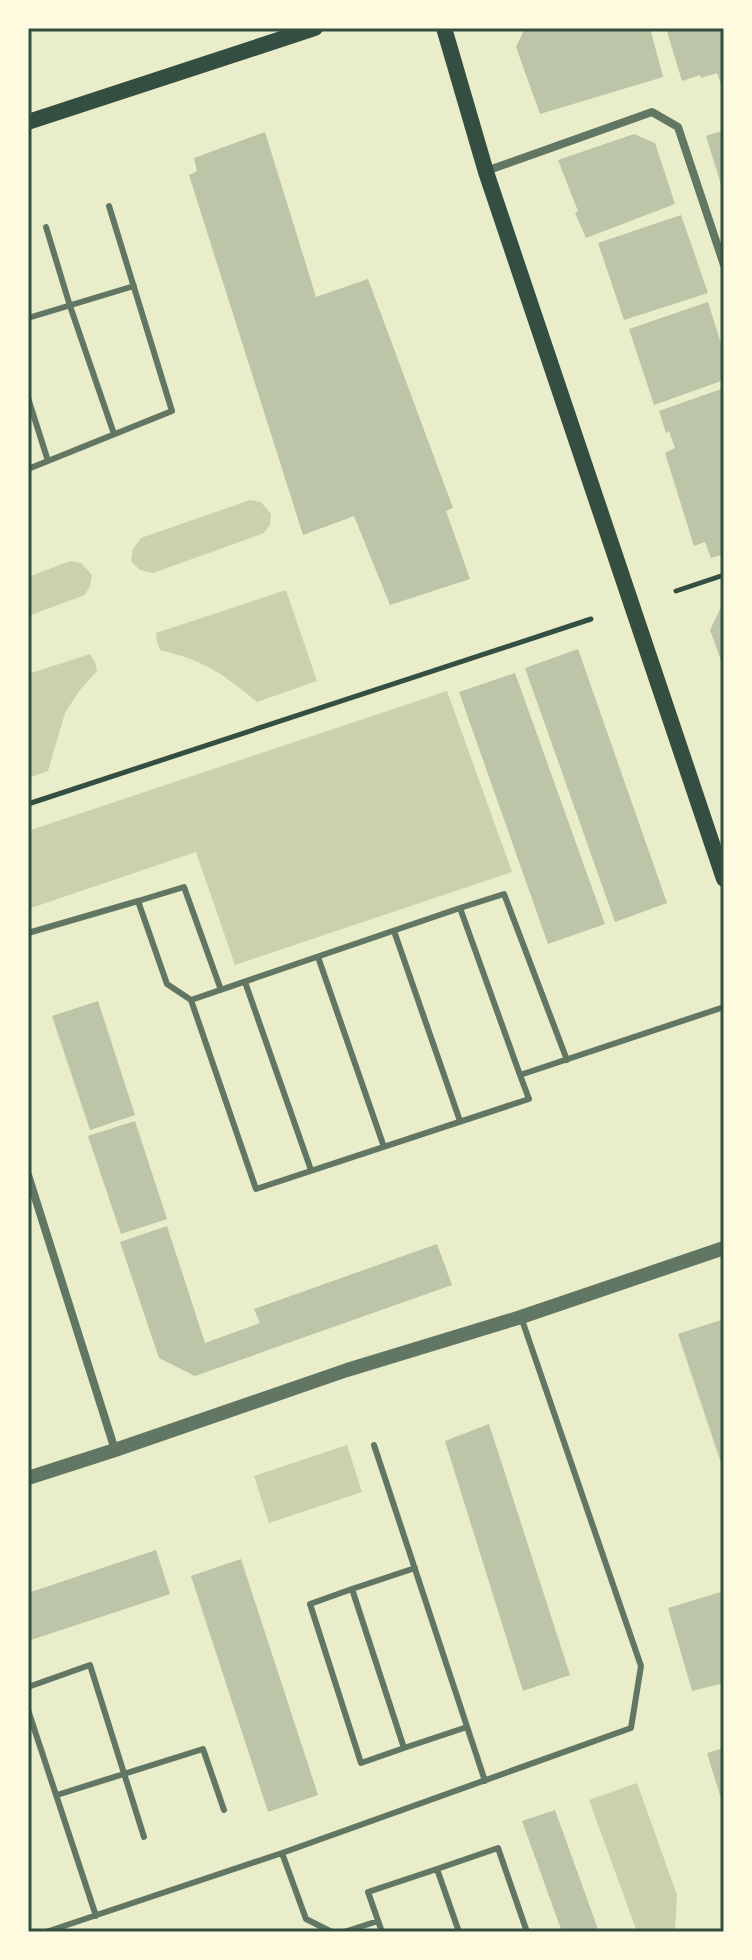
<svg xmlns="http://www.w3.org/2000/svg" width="752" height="1960" font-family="'Open Sans',sans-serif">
<rect width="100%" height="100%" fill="#e9edc9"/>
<path fill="#cad2ad" d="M 250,500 L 261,502 L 271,514 L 270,525 L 264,533 L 153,573 L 140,570 L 131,561 L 133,549 L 141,538 Z
M 70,561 L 81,563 L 92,575 L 90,586 L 85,595 L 28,616 L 28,577 Z
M 286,590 L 317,681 L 257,702 C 222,673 205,661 160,650 L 157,642 L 156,633 Z
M 90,654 L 95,662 L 97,671 L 79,691 L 65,713 L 48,771 L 28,778 L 28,674 Z
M 447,691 L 512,872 L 235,965 L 196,852 L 28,909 L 28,831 Z
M 347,1445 L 362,1492 L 269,1523 L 254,1476 Z
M 637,1783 L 677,1895 L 675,1932 L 637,1932 L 589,1800 Z"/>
<path fill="#bcc5a7" d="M 525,28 L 650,28 L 663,77 L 540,114 L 516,47 Z
M 666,28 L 724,28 L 724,92 L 717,73 L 701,78 L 700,75 L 682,81 Z
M 724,130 L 724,191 L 723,191 L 706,136 Z
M 265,132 L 316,297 L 368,279 L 453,508 L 446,511 L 470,579 L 390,605 L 354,516 L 303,535 L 189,175 L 197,171 L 194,158 Z
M 634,134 L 655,143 L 675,204 L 586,238 L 575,213 L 578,211 L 558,160 Z
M 681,215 L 708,293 L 624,320 L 598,243 Z
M 708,302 L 724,353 L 724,380 L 654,405 L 629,329 Z
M 724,388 L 724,554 L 711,558 L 705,542 L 694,546 L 665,453 L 675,448 L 669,431 L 666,433 L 659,411 Z
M 724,601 L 724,669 L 710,630 Z
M 578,649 L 667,903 L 615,922 L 525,668 Z
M 515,673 L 605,924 L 548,944 L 459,692 Z
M 98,1001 L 135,1115 L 90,1130 L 52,1016 Z
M 135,1121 L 167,1219 L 121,1234 L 88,1136 Z
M 167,1226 L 205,1343 L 260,1323 L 254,1309 L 437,1244 L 452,1285 L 195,1376 L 159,1358 L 120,1242 Z
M 724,1319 L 724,1469 L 723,1469 L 678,1334 Z
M 489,1424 L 570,1675 L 523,1691 L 445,1441 Z
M 156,1550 L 170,1594 L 28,1641 L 28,1593 Z
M 241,1559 L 318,1795 L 268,1812 L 191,1576 Z
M 724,1591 L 724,1683 L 692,1691 L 668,1608 Z
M 724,1748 L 724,1805 L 723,1805 L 707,1753 Z
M 555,1810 L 599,1932 L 562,1932 L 522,1821 Z"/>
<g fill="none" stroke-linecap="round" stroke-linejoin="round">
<path stroke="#344e41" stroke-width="5" d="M 676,591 L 724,575
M 28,804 L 591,619"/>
<path stroke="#617663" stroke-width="6" d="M 46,227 L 70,306 L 114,434
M 28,318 L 134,286
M 28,398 L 48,461
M 28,469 L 172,411 L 109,206
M 138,901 L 184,887 L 221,990
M 460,908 L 504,894 L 567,1060
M 394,931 L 460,1121
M 28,933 L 138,901 L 167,984 L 191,1000 L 460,908 L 520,1075 L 724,1007
M 318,957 L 384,1147
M 245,982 L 311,1170
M 191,1000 L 256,1189 L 529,1099 L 520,1075
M 374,1445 L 485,1781
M 415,1568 L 352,1589 L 404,1748 L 467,1727
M 352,1589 L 310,1604 L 361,1763 L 404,1748
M 28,1687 L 90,1665 L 144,1837
M 28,1710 L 96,1916
M 57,1795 L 203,1749 L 224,1810
M 282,1853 L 306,1919 L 332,1932
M 46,1932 L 282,1853 L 631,1728 L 641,1666 L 521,1317
M 344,1932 L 378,1921
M 382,1932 L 368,1892 L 437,1869
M 459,1932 L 437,1869 L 498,1848 L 527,1932"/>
<path stroke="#617663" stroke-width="8" d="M 486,171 L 652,112 L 678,127 L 724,265
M 28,1175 L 115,1450"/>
<path stroke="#617663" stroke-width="14" d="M 28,1478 L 115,1450 L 347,1370 L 521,1317 L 724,1248"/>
<path stroke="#344e41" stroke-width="16" d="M 444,28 L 486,172 L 724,879
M 28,122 L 315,28"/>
</g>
<rect width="752" height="1960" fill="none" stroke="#fefae0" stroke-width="60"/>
<rect x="30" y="30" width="692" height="1900" fill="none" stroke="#344e41" stroke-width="3"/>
</svg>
